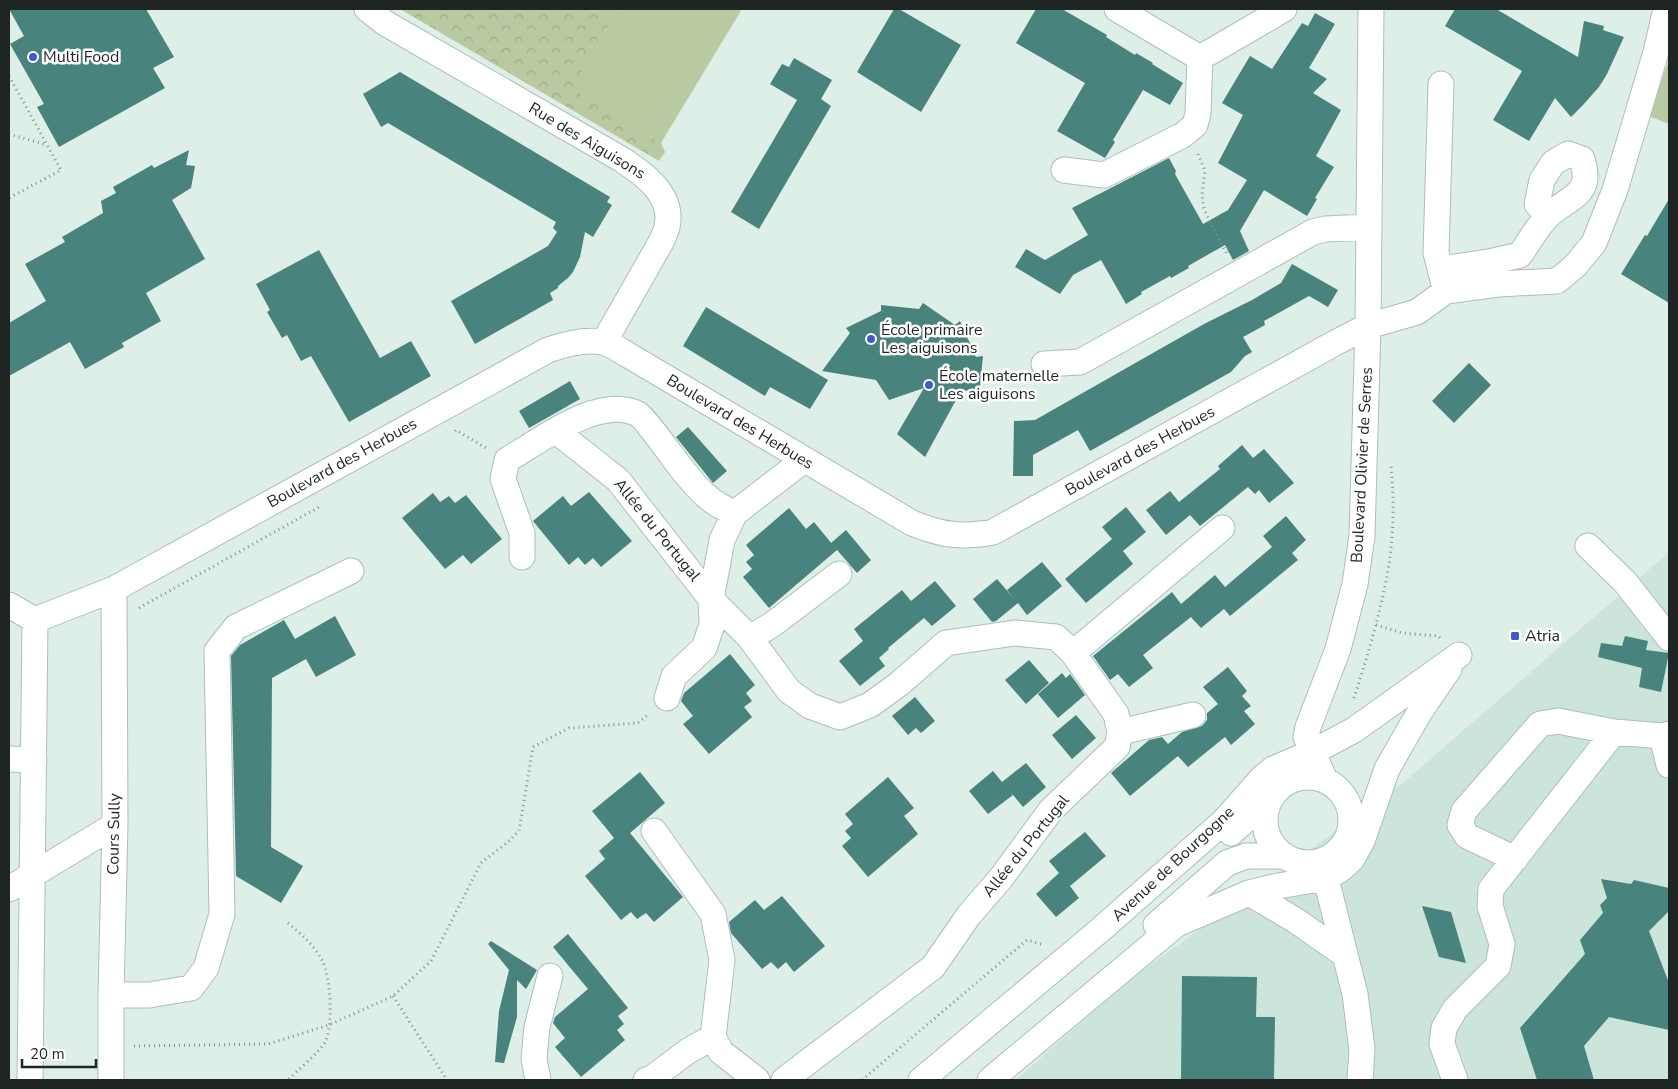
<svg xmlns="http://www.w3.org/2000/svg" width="1678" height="1089" font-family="'Nunito Sans',sans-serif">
<defs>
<pattern id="park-crowns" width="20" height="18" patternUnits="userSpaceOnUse" patternTransform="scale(1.25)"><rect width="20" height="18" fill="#b9c9a1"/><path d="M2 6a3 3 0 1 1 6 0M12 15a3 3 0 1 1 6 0" fill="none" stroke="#9fac8a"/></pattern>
</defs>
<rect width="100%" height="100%" fill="#deefe7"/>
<path fill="#cce5da" d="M 1669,552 L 1669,1080 L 1015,1080 L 1132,978 L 1404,782 Z"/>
<path fill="url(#park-crowns)" d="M 400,9 L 618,9 L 573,89 L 661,143 L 665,152 L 659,161 Z"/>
<path fill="#b9c9a1" d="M 618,9 L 742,9 L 661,143 L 572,89 Z
M 1669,60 L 1669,124 L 1649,116 Z"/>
<path fill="#49837d" d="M 9,9 L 146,9 L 174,57 L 153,68 L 165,88 L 59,147 L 37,107 L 44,104 L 10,44 L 24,36 Z
M 894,9 L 899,9 L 961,45 L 921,112 L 857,72 Z
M 1036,9 L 1062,9 L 1107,35 L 1106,37 L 1135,55 L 1136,53 L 1153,63 L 1152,64 L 1183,83 L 1170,105 L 1143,90 L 1113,140 L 1115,142 L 1105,158 L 1057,131 L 1085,83 L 1016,43 Z
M 1455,9 L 1496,9 L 1578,57 L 1584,21 L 1604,26 L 1603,30 L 1624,37 L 1607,74 L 1599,87 L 1583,105 L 1571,117 L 1555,98 L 1529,141 L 1493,120 L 1522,71 L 1445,26 Z
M 1315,13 L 1335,24 L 1309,68 L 1327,79 L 1313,93 L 1341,110 L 1316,156 L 1334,167 L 1315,198 L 1317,199 L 1307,216 L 1264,190 L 1240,231 L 1249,251 L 1233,260 L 1225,245 L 1188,266 L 1189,268 L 1171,278 L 1170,276 L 1141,292 L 1142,294 L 1126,304 L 1101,260 L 1073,275 L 1060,294 L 1015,267 L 1026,249 L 1045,260 L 1088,235 L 1072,208 L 1169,158 L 1176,171 L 1175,174 L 1203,224 L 1228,210 L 1247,180 L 1218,163 L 1243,115 L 1222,103 L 1250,56 L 1272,69 L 1302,23 L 1308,26 Z
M 794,58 L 832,80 L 821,99 L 831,106 L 759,229 L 731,212 L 797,100 L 770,84 L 782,64 L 789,67 Z
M 400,72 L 610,197 L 607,202 L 612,205 L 593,237 L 585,232 L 580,257 L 573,272 L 568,278 L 558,286 L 558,288 L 550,293 L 553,300 L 475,344 L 451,301 L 548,246 L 557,232 L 553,228 L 556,222 L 388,123 L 381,127 L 363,94 Z
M 189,150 L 186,165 L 195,166 L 191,188 L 172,200 L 205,259 L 146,293 L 161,321 L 122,343 L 124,347 L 85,369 L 70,342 L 9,376 L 9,323 L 46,301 L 25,264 L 65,242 L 62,237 L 103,213 L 101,201 L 116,193 L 113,187 L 152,165 L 154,168 Z
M 1669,199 L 1669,303 L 1621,274 L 1645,235 L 1647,236 Z
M 319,250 L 380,358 L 411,341 L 431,376 L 349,422 L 311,356 L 301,361 L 287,335 L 282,338 L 267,312 L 270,310 L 256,284 Z
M 1292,264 L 1338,290 L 1328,307 L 1309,296 L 1264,321 L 1265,325 L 1243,337 L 1252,352 L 1245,356 L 1231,372 L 1090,451 L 1078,430 L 1033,455 L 1033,476 L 1013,476 L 1014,421 L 1035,420 L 1204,324 L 1252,300 L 1281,283 Z
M 923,303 L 955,325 L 960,321 L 976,357 L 983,356 L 979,396 L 962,389 L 925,457 L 897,434 L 924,388 L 889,400 L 876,380 L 822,371 L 850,333 L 846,328 L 881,311 L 881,305 L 919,309 Z
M 706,307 L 828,380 L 810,409 L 770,387 L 765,396 L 683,346 Z
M 1469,363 L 1491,385 L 1454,423 L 1432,401 Z
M 570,381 L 580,399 L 529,428 L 519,411 Z
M 688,427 L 727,471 L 713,483 L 676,437 Z
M 1242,445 L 1253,458 L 1264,449 L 1294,483 L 1269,503 L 1259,490 L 1255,494 L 1248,487 L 1200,526 L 1190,515 L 1166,535 L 1146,510 L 1170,491 L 1179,502 L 1220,469 L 1218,466 Z
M 589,492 L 632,541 L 601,567 L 593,558 L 585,565 L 578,557 L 569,565 L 533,521 L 563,496 L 571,506 Z
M 433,493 L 440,502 L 449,496 L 455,503 L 466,495 L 502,539 L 471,564 L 463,555 L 445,569 L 402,518 Z
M 1126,507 L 1146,532 L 1123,551 L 1133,564 L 1086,603 L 1065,579 L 1112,539 L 1102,527 Z
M 789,508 L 806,529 L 814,522 L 837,550 L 769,608 L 743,577 L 752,569 L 746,562 L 754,555 L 746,545 Z
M 1286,516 L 1306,540 L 1292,553 L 1298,560 L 1230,616 L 1224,609 L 1201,628 L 1189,615 L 1191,617 L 1143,655 L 1153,668 L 1129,687 L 1118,674 L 1110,680 L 1093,656 L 1172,592 L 1181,604 L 1215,575 L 1225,587 L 1272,547 L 1263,536 Z
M 846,530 L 871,560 L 857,573 L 831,543 Z
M 1042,562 L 1062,586 L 1027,615 L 1018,603 L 996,621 L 992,622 L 973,599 L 997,579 L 1015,600 L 1007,590 Z
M 935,581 L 956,606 L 932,626 L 924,618 L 888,648 L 889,649 L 879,658 L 885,666 L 860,686 L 839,661 L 863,641 L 854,629 L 902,590 L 911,601 Z
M 335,616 L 356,655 L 316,677 L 306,659 L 272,678 L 271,847 L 303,866 L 281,903 L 236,876 L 231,656 L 240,645 L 284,620 L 295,639 Z
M 1625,636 L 1648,641 L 1646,650 L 1669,653 L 1661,692 L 1639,687 L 1642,668 L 1598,657 L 1601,643 L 1622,646 Z
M 730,654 L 755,685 L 746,693 L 752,701 L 744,707 L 752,717 L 709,754 L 683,724 L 693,716 L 681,701 L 684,693 Z
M 1029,660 L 1049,683 L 1026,704 L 1005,680 Z
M 1228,667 L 1247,691 L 1242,696 L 1251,706 L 1244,711 L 1255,724 L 1231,745 L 1225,737 L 1188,767 L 1176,754 L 1178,756 L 1130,796 L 1111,773 L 1149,740 L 1162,737 L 1168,744 L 1182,732 L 1202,726 L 1207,720 L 1207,713 L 1218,704 L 1203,687 Z
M 1062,673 L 1066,678 L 1070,674 L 1085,695 L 1058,718 L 1038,694 Z
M 915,697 L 935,721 L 921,733 L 916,728 L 908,735 L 892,716 Z
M 1076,715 L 1096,738 L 1072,759 L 1052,735 Z
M 1026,763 L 1046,787 L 1023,807 L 1009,790 L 1013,795 L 988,814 L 969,791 L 993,771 L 1002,782 Z
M 640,772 L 665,803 L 630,833 L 683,897 L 654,922 L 646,913 L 637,919 L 631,912 L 621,920 L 585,876 L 605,859 L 599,851 L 614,838 L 592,811 Z
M 888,777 L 914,808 L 904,816 L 918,834 L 868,877 L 842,846 L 851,838 L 845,831 L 853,824 L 845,814 Z
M 1085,832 L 1106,856 L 1070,886 L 1079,898 L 1056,917 L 1036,894 L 1059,873 L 1049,861 Z
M 1601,879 L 1631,884 L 1634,880 L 1669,888 L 1669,911 L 1649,931 L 1669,983 L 1669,1030 L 1609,1017 L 1584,1046 L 1594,1080 L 1537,1080 L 1520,1028 L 1585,954 L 1580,940 L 1603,913 L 1600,905 L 1607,898 Z
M 782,896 L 825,946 L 794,972 L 786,962 L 778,969 L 771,962 L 762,969 L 731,933 L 729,922 L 755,900 L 764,910 Z
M 1422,906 L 1451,912 L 1466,963 L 1439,957 Z
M 568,934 L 628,1008 L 618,1016 L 624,1024 L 617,1030 L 625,1040 L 581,1077 L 555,1047 L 565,1038 L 553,1023 L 555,1017 L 588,989 L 553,947 Z
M 491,941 L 537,970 L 526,989 L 517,980 L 517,1017 L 504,1063 L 495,1062 L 499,1011 L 509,970 L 488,944 Z
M 1182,976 L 1257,977 L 1256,1017 L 1275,1017 L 1274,1080 L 1181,1080 Z"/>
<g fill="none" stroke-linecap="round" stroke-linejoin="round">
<defs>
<path id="minor" d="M 367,9 L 385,23 L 621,159 C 644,174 674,195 667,227 C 666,232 663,237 661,242 L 604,342
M 1117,9 L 1200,58 L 1284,9
M 1441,84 L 1436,253 L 1444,284
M 1064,170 L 1104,175 L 1183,135 L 1195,125 L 1198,113 L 1200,58
M 1440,269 L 1489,262 L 1520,255 C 1529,242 1537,227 1548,216 C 1569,196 1594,196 1582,159 L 1568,154 L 1553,163 L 1542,180 L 1537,204 L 1548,216
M 1044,364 L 1080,362 L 1313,232 L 1325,229 L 1369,227
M 556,431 L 618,480 L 711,599 L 750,638 L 789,691 L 810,706 L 840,717 L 870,705 L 899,684 L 946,643 L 1015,633 L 1056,637 L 1073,653 L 1116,714 L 1120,732 L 1117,747 L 1051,810 L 1001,878 L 969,915 L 933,967 L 784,1080
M 1588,546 L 1625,582 L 1669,638
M 522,557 L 522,533 L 503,479 L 507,460 C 540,441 599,394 638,414 C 645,418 674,459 681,468 C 698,489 709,503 735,513 L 804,460
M 9,605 L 35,620
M 35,620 L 114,589 L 548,350 C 565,344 585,339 603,342 C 611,344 621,351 628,355 L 912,523 C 941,535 961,538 993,532 L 1335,343 L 1368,326 L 1417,312 L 1446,291 L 1498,284 L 1557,281 L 1575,266 L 1594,243 L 1615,190 L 1656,52 L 1666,9
M 750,638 L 773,624 L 839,574
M 1073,653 L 1222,528
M 667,698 L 674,676 L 704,648 L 712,625 L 711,599 L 722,540 L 735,513
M 1120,732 L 1193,715
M 1662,736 L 1669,765
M 9,759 L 34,760
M1265 820a43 43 0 1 1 86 0a43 43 0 1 1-86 0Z
M 1325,780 L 1306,737 L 1308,727 L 1338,649 L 1355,584 L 1362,536 L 1368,326 L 1371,9
M 654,831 L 713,914 L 722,960 L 713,1037 L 721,1052 L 757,1080
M 1231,833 L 1272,796
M 1515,859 L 1467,836 L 1460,825 L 1464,811 L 1540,724 L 1558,721 L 1614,732 L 1662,736 L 1669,734
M 1322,863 L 1355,994 L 1362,1049 L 1360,1080
M 9,889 L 115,825
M 1249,893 L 1295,920 L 1345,955
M 1156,925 L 1227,863 L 1246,856 L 1285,856
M 111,995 L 149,995 L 191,988 L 206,968 L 222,914 L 217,651 L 236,627 L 351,571
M 30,1080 L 35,620
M 111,1080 L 111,995 L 115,825 L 114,589
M 538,1080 L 534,1059 L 537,1027 L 550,976
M 646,1080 L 652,1078 L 688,1051 L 713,1037
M 921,1080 L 1099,931 L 1223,822 L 1263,777 L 1273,769 L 1313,752 L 1354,730 L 1459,655
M 990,1080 L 1177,924 L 1249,893 L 1278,886 L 1326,878 L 1341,869 L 1352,859 L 1362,841 L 1387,769 L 1419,713 L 1449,669
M 1455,1080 L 1442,1044 L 1444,1028 L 1455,1009 L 1498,966 L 1502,944 L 1490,906 L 1491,889 L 1614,732"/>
</defs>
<use href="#minor" stroke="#aebeb7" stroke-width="27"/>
<path stroke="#85918c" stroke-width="3" stroke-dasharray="1 4" stroke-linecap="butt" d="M 9,76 L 61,170 L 9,198
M 9,134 L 47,145
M 1198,154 L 1205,171 L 1202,196 L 1204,209 L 1210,222 L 1227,254
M 455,431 L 456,430 L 486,448
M 139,608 L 321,506
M 1376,625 L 1402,633 L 1438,636 L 1441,639
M 1354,698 C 1368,654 1382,609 1389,564 C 1394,531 1394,497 1391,464
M 288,923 C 301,934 314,945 322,960 C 331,977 334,1028 324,1044 C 316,1055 298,1070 288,1080
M 393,996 L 447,1080
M 134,1046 L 268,1044 L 329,1025 L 393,996 L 431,961 L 481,863 L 508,842 L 519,831 L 533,747 L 569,728 L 638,723 L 649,714
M 862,1080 L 1027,940 L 1044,945"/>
<use href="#minor" stroke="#fff" stroke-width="25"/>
</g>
<g fill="#4058cb" stroke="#fff" stroke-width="2">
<circle cx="33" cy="57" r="5"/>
<circle cx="871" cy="339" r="5"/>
<circle cx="929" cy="385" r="5"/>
<rect x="1510" y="631" width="10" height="10" rx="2.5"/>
</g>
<g text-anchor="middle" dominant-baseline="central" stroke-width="5" stroke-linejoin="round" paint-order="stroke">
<g font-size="16" fill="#1f2522" stroke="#fff" text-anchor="start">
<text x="43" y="57">Multi Food</text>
<text x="881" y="330">École primaire<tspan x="881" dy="18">Les aiguisons</tspan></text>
<text x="939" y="376">École maternelle<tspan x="939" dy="18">Les aiguisons</tspan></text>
<text x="1525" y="636">Atria</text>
</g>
<g font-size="16" fill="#1f2522" stroke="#fff">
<text transform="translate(587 141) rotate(31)">Rue des Aiguisons</text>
<text transform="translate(740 422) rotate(31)">Boulevard des Herbues</text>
<text transform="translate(1140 451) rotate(-29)">Boulevard des Herbues</text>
<text transform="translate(342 463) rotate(-29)">Boulevard des Herbues</text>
<text transform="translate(1362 465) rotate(-87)">Boulevard Olivier de Serres</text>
<text transform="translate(657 530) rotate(51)">Allée du Portugal</text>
<text transform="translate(114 834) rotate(-89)">Cours Sully</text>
<text transform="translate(1026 846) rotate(-51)">Allée du Portugal</text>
<text transform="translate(1173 864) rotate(-43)">Avenue de Bourgogne</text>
</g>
</g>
<rect width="1678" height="1089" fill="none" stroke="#1f2522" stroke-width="20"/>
<path d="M22 1059v8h74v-8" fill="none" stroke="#1f2522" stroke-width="2.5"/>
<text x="30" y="1059" font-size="15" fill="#1f2522" stroke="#ffffff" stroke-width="4" paint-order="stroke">20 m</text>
</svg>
